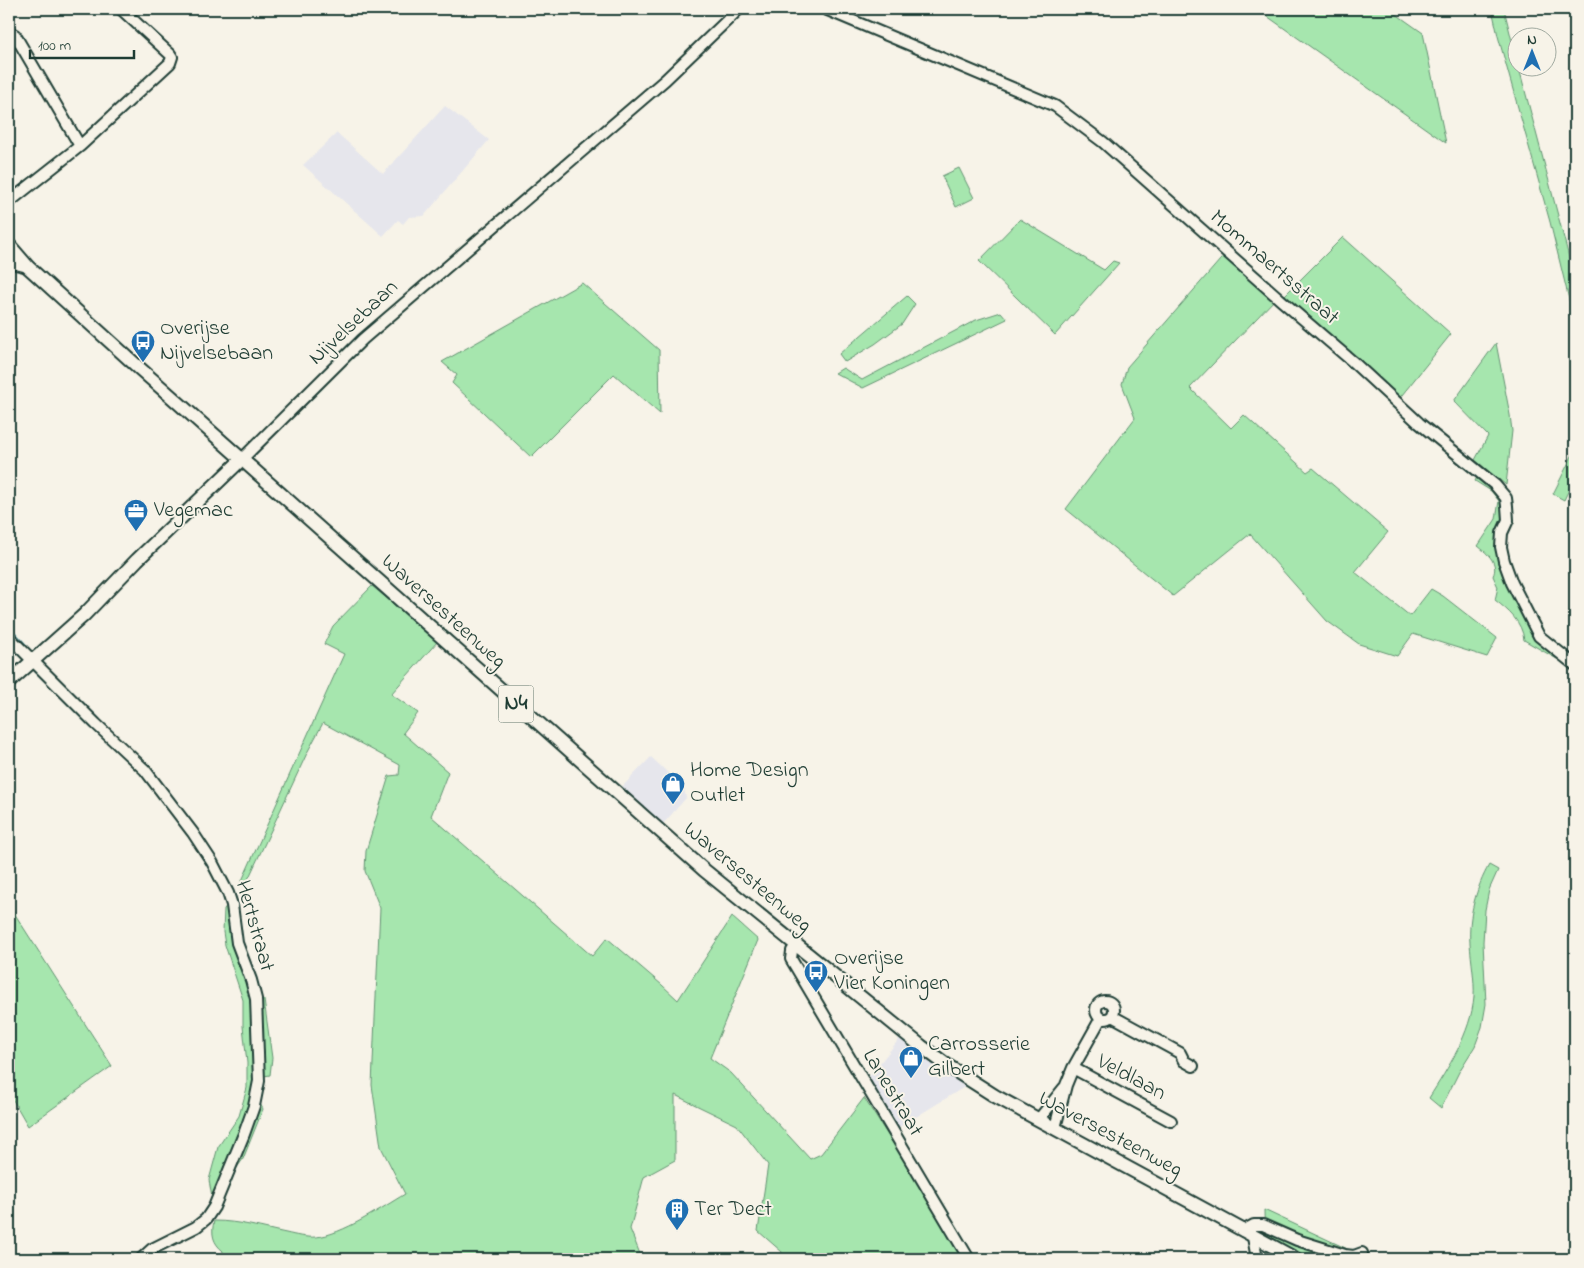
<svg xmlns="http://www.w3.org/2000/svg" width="1584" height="1268" font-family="'Indie Flower',sans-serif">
<rect width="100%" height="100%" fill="#f7f3e8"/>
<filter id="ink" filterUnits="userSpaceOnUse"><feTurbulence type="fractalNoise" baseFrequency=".02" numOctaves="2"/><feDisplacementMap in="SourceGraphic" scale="10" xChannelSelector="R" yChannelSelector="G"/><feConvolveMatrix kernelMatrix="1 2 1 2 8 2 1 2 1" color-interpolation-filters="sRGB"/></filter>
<g filter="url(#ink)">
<path fill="#e6e6ec" d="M 445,106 L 489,140 L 424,216 L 409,217 L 403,224 L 398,220 L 383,236 L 303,165 L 337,133 L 383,174 Z
M 651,757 L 684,788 L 686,798 L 663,824 L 622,787 Z
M 900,1038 L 966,1086 L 898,1128 L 868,1078 Z"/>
<path fill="#a6e6ae" stroke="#629271" d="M 1257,9 L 1389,9 L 1423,33 L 1446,143 Z
M 1492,9 L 1504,9 L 1516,57 L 1516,68 L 1519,68 L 1575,280 L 1575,324 L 1550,222 L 1498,36 Z
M 959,168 L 974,198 L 956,207 L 942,176 Z
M 1020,219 L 1104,270 L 1113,261 L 1119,263 L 1055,335 L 979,261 Z
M 1343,237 L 1451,334 L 1398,400 L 1282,298 Z
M 1227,252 L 1277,297 L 1190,388 L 1231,428 L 1244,415 L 1307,472 L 1313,468 L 1388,532 L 1355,572 L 1410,616 L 1431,589 L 1443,596 L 1497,638 L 1487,657 L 1413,634 L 1397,656 L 1359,644 L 1327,621 L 1250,534 L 1173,596 L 1066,509 L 1135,418 L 1122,384 L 1127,367 Z
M 582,283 L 659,350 L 660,414 L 614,374 L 531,457 L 452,383 L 457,375 L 442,362 Z
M 907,296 L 915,304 L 902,324 L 875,344 L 845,362 L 839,354 Z
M 1001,312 L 1007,319 L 863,388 L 835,373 L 843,368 L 862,380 L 976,320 Z
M 1496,343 L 1510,415 L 1512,431 L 1506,485 L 1475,460 L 1488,436 L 1454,401 Z
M 1575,450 L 1575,477 L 1564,500 L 1553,494 Z
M 1480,472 L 1495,485 L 1507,514 L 1498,542 L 1530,626 L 1570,664 L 1569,666 L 1524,640 C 1522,622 1509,611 1495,600 L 1498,587 L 1493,576 C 1499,563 1488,554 1478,546 L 1496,519 L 1499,501 L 1491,491 L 1475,481 Z
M 372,586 L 438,641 L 391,694 L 418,713 L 403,733 L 448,772 L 431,816 L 592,956 L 607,938 L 662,985 L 678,1000 L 732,917 L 758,940 L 710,1058 L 731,1073 L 810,1159 L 821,1154 L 864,1098 L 894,1145 L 907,1160 L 966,1259 L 781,1259 L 782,1252 L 758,1231 L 768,1165 L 737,1125 L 675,1095 L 675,1160 L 644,1177 L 630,1229 L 642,1259 L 221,1259 L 223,1251 C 213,1243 211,1234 214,1221 C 239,1221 262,1228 286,1233 C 295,1235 306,1238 316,1237 C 342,1235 383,1207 405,1194 L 381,1147 L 372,1085 L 380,908 L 365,871 L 366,851 L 389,776 L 399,775 L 400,765 L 323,723 L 308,751 L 245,886 L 240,885 L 344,654 L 324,644 L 333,626 Z
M 1489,865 L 1498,870 L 1489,890 L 1485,910 L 1483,942 L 1486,1004 L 1482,1027 L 1475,1046 L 1460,1070 L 1441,1108 L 1429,1098 C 1448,1068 1471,1033 1474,997 C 1475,979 1471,961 1470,943 C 1468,917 1476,888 1489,865 Z
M 228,904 L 252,990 L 256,1084 L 243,1128 C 233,1135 235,1142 234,1153 C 233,1162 221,1183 216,1193 L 212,1198 L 209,1180 L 218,1147 L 239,1116 L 247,1088 L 247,1063 L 243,1026 L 243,1000 L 225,945 L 223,932 L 224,909 Z
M 9,905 L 112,1066 L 28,1126 L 9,1093 Z
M 259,996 L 264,1000 L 272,1058 L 270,1075 L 264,1076 L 262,1069 Z
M 258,1100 L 263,1109 L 243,1159 L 234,1172 Z
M 1264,1210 L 1369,1259 L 1268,1259 L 1265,1257 Z"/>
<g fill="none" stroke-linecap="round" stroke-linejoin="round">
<path stroke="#569197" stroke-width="2" d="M 9,626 L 26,645"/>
<defs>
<path id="minor" d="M 825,9 L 1055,106 L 1103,142 L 1282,301 L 1352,361 L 1419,423 L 1495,485 L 1506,498 L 1507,506 L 1508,520 L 1502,533 L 1501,547 L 1504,561 L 1512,583 L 1539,636 L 1575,665
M 9,32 L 15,35 L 80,146
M 9,202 L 80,146 L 170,63 L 172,57 L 170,54 L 121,9
M 9,261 L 11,263 L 28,267
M 242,459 L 363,339 L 665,80 L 739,9
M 9,637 L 96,724 L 145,770 L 193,833 L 212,862 L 228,893 L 232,905 L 237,943 L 251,980 L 256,999 L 259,1081 L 254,1106 L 244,1134 L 214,1207 L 206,1219 L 196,1227 L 152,1249 L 141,1259
M 796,945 L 792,951 L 791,959 L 969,1259
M1096 1010a9 9 0 1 1 18 0a9 9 0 1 1-18 0Z
M 1112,1016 L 1180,1053 L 1184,1061 L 1193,1066
M 1073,1068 L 1171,1121
M 1039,1119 L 1064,1088
M 1055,1128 L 1066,1085 L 1073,1068 L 1101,1018
M 1243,1231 L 1254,1225 L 1263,1225 L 1297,1240 L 1345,1255 L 1354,1256 L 1362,1253
M 1253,1237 L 1257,1259"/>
<path id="major" d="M 9,245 L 28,267 L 138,367 L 704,870 L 921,1046 L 948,1066 L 995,1096 L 1296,1259
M 9,682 L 84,615 L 137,560 L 242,459"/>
</defs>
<use href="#minor" stroke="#1f3d34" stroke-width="14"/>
<use href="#major" stroke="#1f3d34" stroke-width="16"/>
<use href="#minor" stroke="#f7f3e8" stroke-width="10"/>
<use href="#major" stroke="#f7f3e8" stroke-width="12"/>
</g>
</g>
<defs>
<symbol id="bus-pin" viewBox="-11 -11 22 30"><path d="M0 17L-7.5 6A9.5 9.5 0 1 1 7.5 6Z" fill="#1f6fb2" stroke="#f7f3e8"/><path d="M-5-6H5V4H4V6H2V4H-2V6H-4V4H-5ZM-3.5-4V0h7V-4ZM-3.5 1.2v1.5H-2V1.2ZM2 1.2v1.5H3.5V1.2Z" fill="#fff"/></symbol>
<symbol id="office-pin" viewBox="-11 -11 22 30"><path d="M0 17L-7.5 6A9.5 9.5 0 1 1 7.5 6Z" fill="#1f6fb2" stroke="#f7f3e8"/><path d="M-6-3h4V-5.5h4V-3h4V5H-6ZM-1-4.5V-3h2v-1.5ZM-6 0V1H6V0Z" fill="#fff"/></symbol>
<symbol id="shop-pin" viewBox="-11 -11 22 30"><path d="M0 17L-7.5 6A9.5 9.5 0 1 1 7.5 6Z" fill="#1f6fb2" stroke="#f7f3e8"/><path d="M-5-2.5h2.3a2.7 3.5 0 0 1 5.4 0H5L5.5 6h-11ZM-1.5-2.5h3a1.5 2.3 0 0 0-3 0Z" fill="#fff"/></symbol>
<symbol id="building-pin" viewBox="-11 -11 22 30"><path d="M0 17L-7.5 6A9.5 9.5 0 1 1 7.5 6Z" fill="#1f6fb2" stroke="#f7f3e8"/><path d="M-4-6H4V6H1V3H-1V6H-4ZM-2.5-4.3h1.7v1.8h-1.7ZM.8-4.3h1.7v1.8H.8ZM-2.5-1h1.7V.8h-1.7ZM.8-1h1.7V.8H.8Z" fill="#fff"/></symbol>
</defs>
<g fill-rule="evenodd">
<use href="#bus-pin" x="129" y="328" width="28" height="38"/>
<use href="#office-pin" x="122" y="497" width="28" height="38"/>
<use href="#shop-pin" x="659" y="770" width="28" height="38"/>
<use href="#bus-pin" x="802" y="958" width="28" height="38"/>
<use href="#shop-pin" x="897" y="1044" width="28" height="38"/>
<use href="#building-pin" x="663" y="1196" width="28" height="38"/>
</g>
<g text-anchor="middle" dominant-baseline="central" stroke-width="4" stroke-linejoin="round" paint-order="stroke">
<rect fill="#f7f3e8" stroke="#60746a" stroke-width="1" x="498.5" y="685.5" width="35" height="37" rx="4"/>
<g font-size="21" font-weight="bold" fill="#1f3d34">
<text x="516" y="704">N4</text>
</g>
<g font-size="22" fill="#1f3d34" stroke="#f7f3e8">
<text transform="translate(1274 268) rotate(41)">Mommaertsstraat</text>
<text transform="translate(354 323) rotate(-43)">Nijvelsebaan</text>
<text transform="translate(443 612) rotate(42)">Waversesteenweg</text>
<text transform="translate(747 878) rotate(40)">Waversesteenweg</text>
<text transform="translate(254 926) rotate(74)">Hertstraat</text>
<text transform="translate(1131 1078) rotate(28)">Veldlaan</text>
<text transform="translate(892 1093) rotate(59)">Lanestraat</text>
<text transform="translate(1110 1135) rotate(28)">Waversesteenweg</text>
</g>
<g font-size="22" fill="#1f3d34" stroke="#f7f3e8" text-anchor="start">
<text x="160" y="329">Overijse<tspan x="160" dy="25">Nijvelsebaan</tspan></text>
<text x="154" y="511">Vegemac</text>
<text x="690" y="771">Home Design<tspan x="690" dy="25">Outlet</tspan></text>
<text x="834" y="959">Overijse<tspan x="834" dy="25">Vier Koningen</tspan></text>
<text x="928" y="1045">Carrosserie<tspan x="928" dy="25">Gilbert</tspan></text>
<text x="694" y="1210">Ter Dect</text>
</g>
</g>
<rect width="1584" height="1268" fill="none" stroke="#f7f3e8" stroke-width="30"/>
<rect x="15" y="15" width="1554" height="1238" fill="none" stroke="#1f3d34" stroke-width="2" filter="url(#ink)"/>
<g transform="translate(1532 52)"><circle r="24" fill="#f7f3e8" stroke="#a1aaa0"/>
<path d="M0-4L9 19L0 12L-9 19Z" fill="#1f6fb2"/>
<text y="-8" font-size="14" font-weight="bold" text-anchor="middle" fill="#1f3d34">N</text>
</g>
<path d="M30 50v8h104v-8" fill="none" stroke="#1f3d34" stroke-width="2.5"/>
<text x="38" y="50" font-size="15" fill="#1f3d34" stroke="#f7f3e8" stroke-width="4" paint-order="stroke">100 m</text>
</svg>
